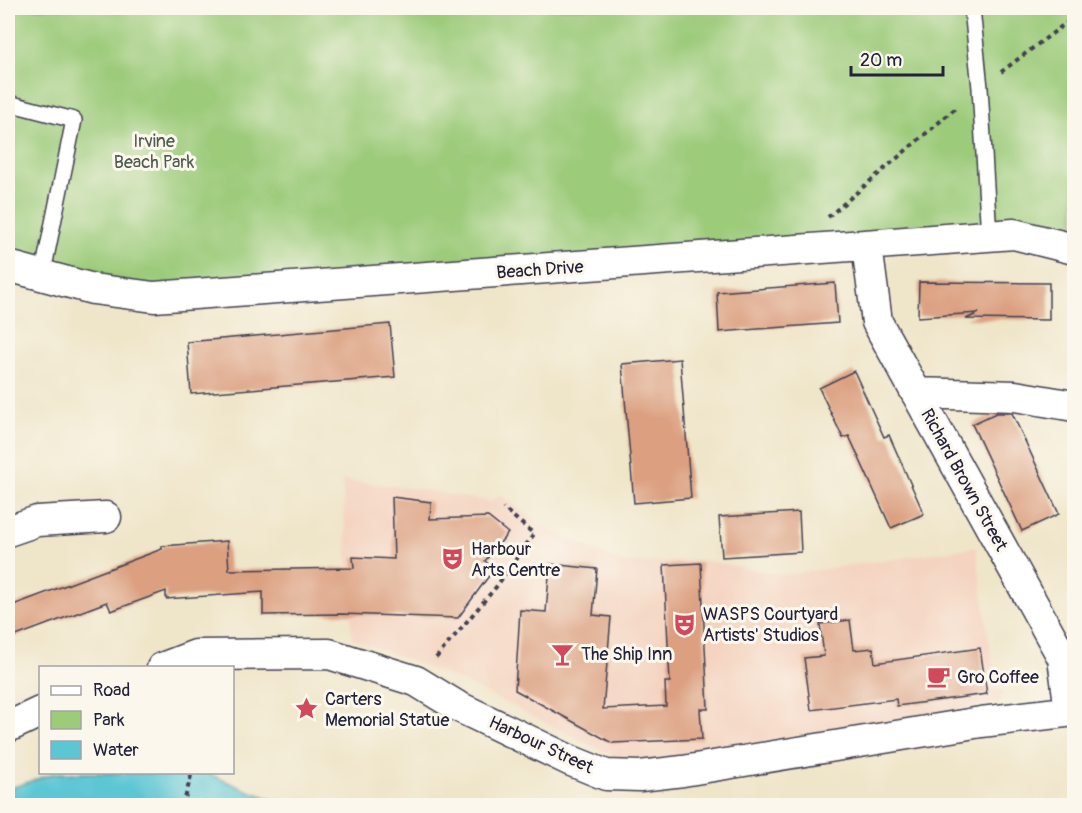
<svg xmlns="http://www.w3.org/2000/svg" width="1082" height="813" font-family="Pangolin,sans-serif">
<rect width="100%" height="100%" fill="#fbf7ec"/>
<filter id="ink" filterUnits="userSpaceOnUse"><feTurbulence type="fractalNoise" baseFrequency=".0167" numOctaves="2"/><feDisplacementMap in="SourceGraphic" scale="12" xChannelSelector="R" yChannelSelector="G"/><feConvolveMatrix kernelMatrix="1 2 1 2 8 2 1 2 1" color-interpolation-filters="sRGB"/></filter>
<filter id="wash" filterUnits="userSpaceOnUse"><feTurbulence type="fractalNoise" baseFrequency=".008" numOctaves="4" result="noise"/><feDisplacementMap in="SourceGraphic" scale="24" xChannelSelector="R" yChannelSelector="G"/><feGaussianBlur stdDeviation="1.35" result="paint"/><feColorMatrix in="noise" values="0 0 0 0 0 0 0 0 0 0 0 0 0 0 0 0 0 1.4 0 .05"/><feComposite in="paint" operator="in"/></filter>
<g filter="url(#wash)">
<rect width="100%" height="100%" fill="#efe5c9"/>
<path fill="#f4d3c0" d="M 342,480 L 419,489 L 490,502 L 501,495 L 551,531 L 623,563 L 702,560 L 783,575 L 976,547 L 996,690 L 1004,690 L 999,703 L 629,764 L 461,681 L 352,638 Z"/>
<path fill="#9ccb7a" stroke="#5f765a" stroke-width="1.5" d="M 8,8 L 1074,8 L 1074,251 L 1036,239 L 154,297 L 8,253 Z"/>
<path fill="#5bc6d4" stroke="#3e7488" stroke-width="1.5" d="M 55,773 L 207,773 L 251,792 L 290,805 L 8,805 L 8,789 Z"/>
<g id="blocks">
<path fill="#dca081" d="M 919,282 L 1049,283 L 1049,320 L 966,319 L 979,313 L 918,317 Z
M 835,283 L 838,323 L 719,332 L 717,292 Z
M 390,324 L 395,377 L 191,394 L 187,342 Z
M 680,359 L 691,498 L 634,503 L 622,364 Z
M 854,371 L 884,437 L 889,435 L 924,514 L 891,528 L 849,436 L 843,438 L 819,388 Z
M 996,413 L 1012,413 L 1059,514 L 1022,531 L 972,424 Z
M 392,497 L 431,502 L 430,519 L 488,517 L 508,533 L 485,561 L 494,569 L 458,618 L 342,614 L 263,615 L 263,592 L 166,599 L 166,591 L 111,611 L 107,602 L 8,639 L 8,607 L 162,549 L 162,546 L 227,541 L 229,570 L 354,568 L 353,557 L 394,559 Z
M 799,512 L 801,552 L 722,557 L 719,517 Z
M 701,563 L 708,709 L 700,709 L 702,739 L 612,743 L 515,690 L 520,610 L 546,612 L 550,564 L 597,569 L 593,615 L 611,617 L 603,709 L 666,706 L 665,682 L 670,682 L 664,565 Z
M 850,620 L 854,650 L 873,648 L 875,663 L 980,648 L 987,694 L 897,706 L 896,699 L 811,710 L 804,658 L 824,656 L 820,624 Z"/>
</g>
</g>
<g filter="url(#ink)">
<use href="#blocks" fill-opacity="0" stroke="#413f50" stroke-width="1.5"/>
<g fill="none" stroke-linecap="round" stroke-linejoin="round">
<defs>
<path id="lane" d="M 972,8 L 980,88 L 989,236
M 8,103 L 74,120 L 42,277"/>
<path id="street" d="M 867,246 L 877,322 L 1063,658 L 1070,711
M 8,266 L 93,289 L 154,297 L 1014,234 L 1074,249
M 916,393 L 1015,396 L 1074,406
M 8,531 L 37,521 L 106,517
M 162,668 L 196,655 L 329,654 L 416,681 L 457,706 L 569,760 L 606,775 L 640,776 L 683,771 L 981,722 L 1074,711
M 8,727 L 40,712"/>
</defs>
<use href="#lane" stroke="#413f50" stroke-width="18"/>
<use href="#street" stroke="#413f50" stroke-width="33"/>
<path stroke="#413f50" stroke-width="4" stroke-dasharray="4.5 4.5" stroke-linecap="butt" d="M 1001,72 L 1074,17
M 828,217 L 957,107
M 436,658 L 496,587 L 534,534 L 503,508
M 183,806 L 192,772"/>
<use href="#lane" stroke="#fff" stroke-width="15"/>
<use href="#street" stroke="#fff" stroke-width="30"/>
</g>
</g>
<defs>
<symbol id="theatre-bare" viewBox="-9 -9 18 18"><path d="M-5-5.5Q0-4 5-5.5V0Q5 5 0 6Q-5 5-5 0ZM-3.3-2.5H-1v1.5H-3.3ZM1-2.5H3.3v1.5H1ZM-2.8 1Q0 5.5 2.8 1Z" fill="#d1495b" stroke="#fbf7ec" stroke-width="2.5" paint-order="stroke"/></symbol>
<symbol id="bar-bare" viewBox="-9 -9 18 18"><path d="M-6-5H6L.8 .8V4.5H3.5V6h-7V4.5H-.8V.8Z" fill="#d1495b" stroke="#fbf7ec" stroke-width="2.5" paint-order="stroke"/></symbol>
<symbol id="cafe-bare" viewBox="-9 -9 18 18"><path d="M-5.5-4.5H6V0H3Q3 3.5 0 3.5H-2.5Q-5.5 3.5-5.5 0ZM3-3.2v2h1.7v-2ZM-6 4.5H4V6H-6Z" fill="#d1495b" stroke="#fbf7ec" stroke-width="2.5" paint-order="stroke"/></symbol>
<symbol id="sight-bare" viewBox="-9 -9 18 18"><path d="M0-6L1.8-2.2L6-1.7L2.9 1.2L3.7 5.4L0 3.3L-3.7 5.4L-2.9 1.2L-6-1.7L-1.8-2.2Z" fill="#d1495b" stroke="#fbf7ec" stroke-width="2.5" paint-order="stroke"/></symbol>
</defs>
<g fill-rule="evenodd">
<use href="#theatre-bare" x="436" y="542" width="33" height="33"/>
<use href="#theatre-bare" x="668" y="608" width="33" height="33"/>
<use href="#bar-bare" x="546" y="638" width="33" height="33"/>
<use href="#cafe-bare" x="922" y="660" width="33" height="33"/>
<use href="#sight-bare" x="290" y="692" width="33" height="33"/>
</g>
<g text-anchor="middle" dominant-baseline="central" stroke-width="6" stroke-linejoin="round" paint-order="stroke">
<g font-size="18" fill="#4d5d51" stroke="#fbf7ec">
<text x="154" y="141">Irvine<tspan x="154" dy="21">Beach Park</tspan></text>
</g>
<g font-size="18" fill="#22223b" stroke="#fbf7ec">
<text transform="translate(540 270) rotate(-4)">Beach Drive</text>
<text transform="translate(964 480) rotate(61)">Richard Brown Street</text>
<text transform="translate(541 745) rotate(25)">Harbour Street</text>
</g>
<g font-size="18" fill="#22223b" stroke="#fbf7ec" text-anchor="start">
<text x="471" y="549">Harbour<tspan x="471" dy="21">Arts Centre</tspan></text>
<text x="703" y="614">WASPS Courtyard<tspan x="703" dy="21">Artists' Studios</tspan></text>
<text x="581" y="654">The Ship Inn</text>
<text x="957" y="677">Gro Coffee</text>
<text x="325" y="699">Carters<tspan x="325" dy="21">Memorial Statue</tspan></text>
</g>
</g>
<rect width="1082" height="813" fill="none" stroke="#fbf7ec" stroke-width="30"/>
<rect x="39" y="666" width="195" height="108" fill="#fbf7ec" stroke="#a4a2a5" stroke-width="1.5"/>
<rect x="51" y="686" width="30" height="9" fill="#ffffff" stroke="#a4a2a5" stroke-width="1.5"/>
<text x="93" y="696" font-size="18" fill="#22223b">Road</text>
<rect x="51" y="711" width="30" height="18" fill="#9ccb7a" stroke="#a4a2a5" stroke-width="1.5"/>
<text x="93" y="726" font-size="18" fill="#22223b">Park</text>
<rect x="51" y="741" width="30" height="18" fill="#5bc6d4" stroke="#a4a2a5" stroke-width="1.5"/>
<text x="93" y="756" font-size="18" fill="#22223b">Water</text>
<path d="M851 66v9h92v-9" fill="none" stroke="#22223b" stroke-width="3"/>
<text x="860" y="66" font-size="18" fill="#22223b" stroke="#fbf7ec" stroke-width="4.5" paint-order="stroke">20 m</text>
</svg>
